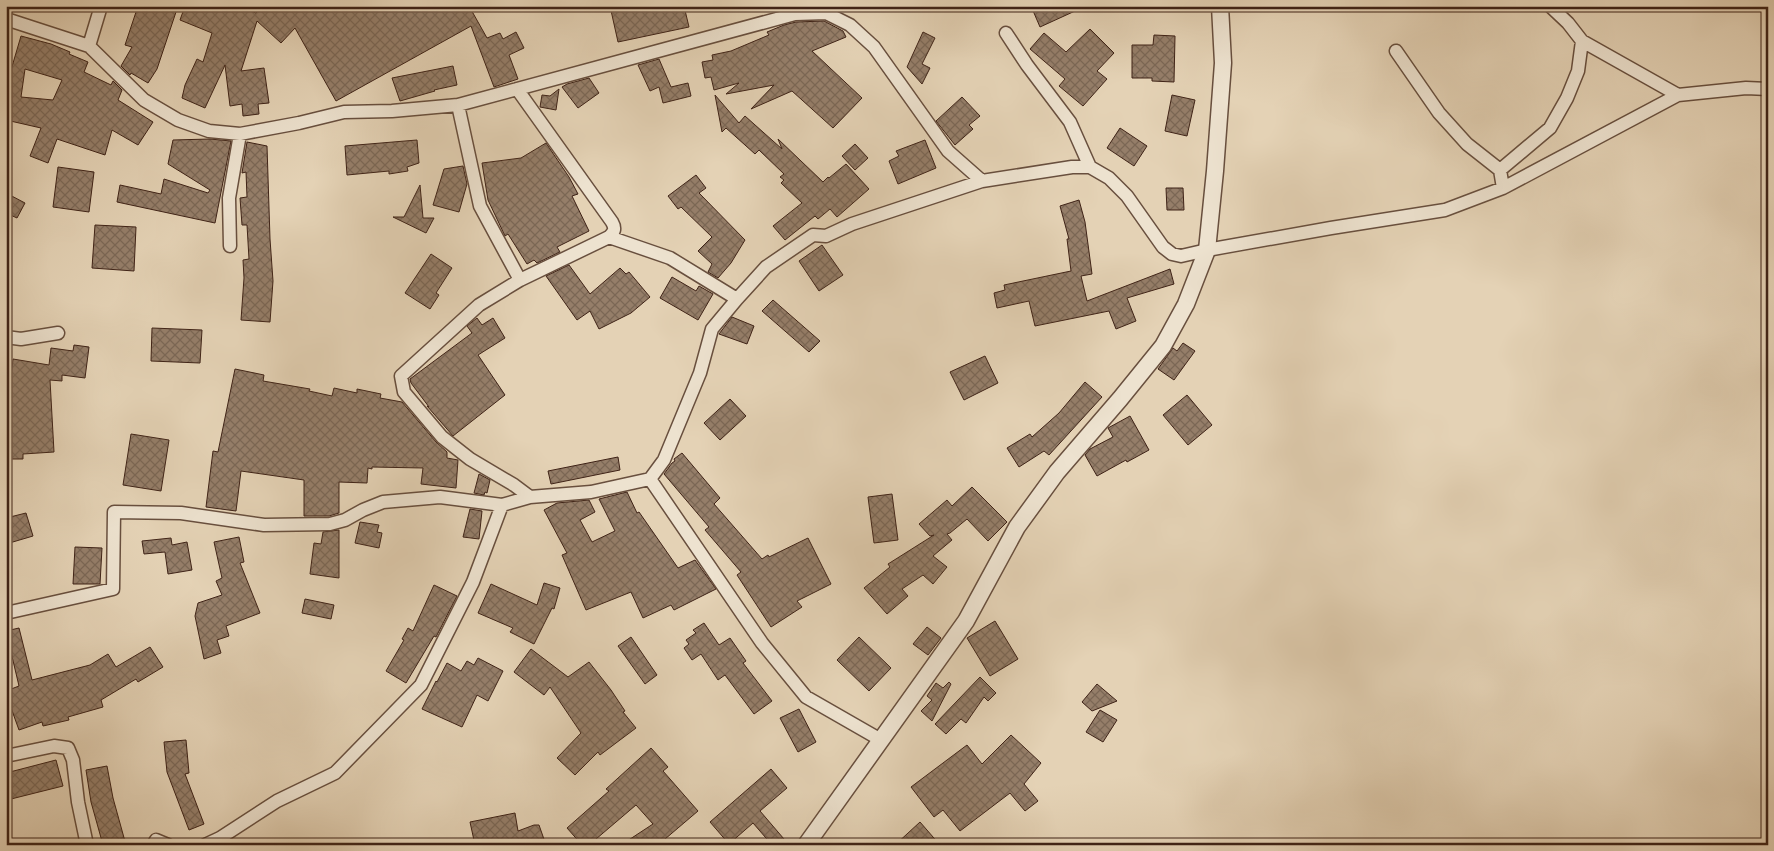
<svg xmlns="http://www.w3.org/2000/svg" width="1774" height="851" font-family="'IM FELL Great Primer',serif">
<defs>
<pattern id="building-cross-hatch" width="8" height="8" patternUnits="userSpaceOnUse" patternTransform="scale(1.25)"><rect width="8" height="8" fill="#957e69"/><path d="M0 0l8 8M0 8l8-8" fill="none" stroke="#7b6755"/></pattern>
</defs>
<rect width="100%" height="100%" fill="#e4d2b5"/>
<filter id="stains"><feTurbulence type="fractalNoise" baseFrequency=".004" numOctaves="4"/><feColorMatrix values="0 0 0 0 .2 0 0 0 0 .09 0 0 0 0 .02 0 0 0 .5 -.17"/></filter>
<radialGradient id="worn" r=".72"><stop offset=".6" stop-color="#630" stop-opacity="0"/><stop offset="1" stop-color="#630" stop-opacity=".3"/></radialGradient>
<path fill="url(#building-cross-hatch)" stroke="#3f2317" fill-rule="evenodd" d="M 138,6 L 167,6 L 177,9 L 157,69 L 148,83 L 131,73 L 130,75 L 121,66 L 132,47 L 125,45 Z
M 185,6 L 238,6 L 256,13 L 262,6 L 469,6 L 487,38 L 500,33 L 503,39 L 516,32 L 524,48 L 509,55 L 518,79 L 494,87 L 471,26 L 336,101 L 295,28 L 281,43 L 257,21 L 241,71 L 264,68 L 269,103 L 258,104 L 259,114 L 243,116 L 242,104 L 230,106 L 225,65 L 205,108 L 182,98 L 185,85 L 197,59 L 203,62 L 212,33 L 180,20 Z
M 610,6 L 684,6 L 689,27 L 618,42 Z
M 1031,6 L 1086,6 L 1040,27 Z
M 824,21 L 843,31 L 846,37 L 812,51 L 862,98 L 833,128 L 792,91 L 751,109 L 774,85 L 726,94 L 739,83 L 714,90 L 711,77 L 705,78 L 702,62 L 713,60 L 712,55 L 731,51 L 769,35 L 767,32 L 784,25 L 796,22 Z
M 1090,29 L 1114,53 L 1097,71 L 1107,79 L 1083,106 L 1059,86 L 1065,79 L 1030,49 L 1044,33 L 1066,52 Z
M 923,32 L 935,38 L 922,64 L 930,68 L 922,84 L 907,67 Z
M 1154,35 L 1175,36 L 1174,82 L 1152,81 L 1152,78 L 1132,78 L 1132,45 L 1153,45 Z
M 21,36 L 51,44 L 70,52 L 69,54 L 88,62 L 84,72 L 111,85 L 113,81 L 122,90 L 118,100 L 153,122 L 138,145 L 112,130 L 105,155 L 57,139 L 48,163 L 30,156 L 41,128 L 6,120 L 6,69 L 11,70 ZM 25,69 L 62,80 L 53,100 L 21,97 Z
M 659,59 L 671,87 L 688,83 L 691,96 L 663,103 L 659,87 L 650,91 L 638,65 Z
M 453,66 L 457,85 L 434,90 L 435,91 L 400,101 L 392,78 Z
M 589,78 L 599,93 L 578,108 L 562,87 L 567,84 Z
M 559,89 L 556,110 L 540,107 L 542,95 L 550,96 Z
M 715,95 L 739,123 L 745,116 L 782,149 L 778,139 L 823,182 L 828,177 L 829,178 L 846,164 L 869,189 L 837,217 L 830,209 L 818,219 L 815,216 L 785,240 L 773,226 L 802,203 L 781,183 L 784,180 L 780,177 L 784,174 L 759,150 L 755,154 L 726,128 L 722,132 Z
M 1172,95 L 1195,100 L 1187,136 L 1165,131 Z
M 962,97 L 980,116 L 969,125 L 973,129 L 955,145 L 936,121 Z
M 1120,128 L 1147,146 L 1134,166 L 1107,148 Z
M 210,139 L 231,141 L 215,223 L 117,202 L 120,185 L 161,194 L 164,179 L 208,193 L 210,190 L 168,164 L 173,140 Z
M 417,140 L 419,163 L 407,167 L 408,171 L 389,174 L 389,171 L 347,175 L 345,146 Z
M 925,140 L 936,168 L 898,184 L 889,161 L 899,156 L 896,151 Z
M 247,142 L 267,146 L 270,239 L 273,281 L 270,322 L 241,320 L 244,278 L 243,260 L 249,259 L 247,225 L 242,225 L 240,198 L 247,197 L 246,172 L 242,173 Z
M 546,143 L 569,177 L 578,194 L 572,196 L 589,231 L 557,247 L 560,252 L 537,263 L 534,260 L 527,264 L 508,234 L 505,236 L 488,200 L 482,163 L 521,158 Z
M 855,144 L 868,158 L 855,170 L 842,156 Z
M 463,166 L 467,184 L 459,212 L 433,205 L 444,169 Z
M 58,167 L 94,172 L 89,212 L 53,207 Z
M 696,175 L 706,188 L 699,193 L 745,240 L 731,263 L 718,278 L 708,272 L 712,264 L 698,251 L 712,237 L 681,207 L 678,209 L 668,196 Z
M 420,185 L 423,218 L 434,218 L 426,233 L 393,217 L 404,217 Z
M 1166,188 L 1183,188 L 1184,210 L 1167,210 Z
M 6,193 L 25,203 L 17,218 L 6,213 Z
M 1079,200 L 1085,222 L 1092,274 L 1081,276 L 1087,301 L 1170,269 L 1174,284 L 1127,298 L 1136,321 L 1116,329 L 1109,311 L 1035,326 L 1029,301 L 997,308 L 994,293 L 1005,290 L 1004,285 L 1071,271 L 1067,239 L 1069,239 L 1060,206 Z
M 95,225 L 136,227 L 134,271 L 92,268 Z
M 822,245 L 843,275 L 819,291 L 799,261 Z
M 431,254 L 452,268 L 436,293 L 439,295 L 430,309 L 405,293 Z
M 569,265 L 590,294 L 620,268 L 626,274 L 629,272 L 650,297 L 631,313 L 599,329 L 590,311 L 577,320 L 546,276 Z
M 672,277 L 696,291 L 699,286 L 713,294 L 698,320 L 660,298 Z
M 773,300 L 820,341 L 809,352 L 762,311 Z
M 732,317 L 754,326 L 747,344 L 719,334 Z
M 477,318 L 482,325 L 493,318 L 505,338 L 478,355 L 505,395 L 453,436 L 427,406 L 429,407 L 411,383 L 410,379 L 472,333 L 467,326 Z
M 152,328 L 202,330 L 200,363 L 151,361 Z
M 1183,343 L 1195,351 L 1174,380 L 1158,369 L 1173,348 L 1177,351 Z
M 74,345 L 89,347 L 85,378 L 62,375 L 62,381 L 50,380 L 54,452 L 23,454 L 23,459 L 8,459 L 8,398 L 13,359 L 49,365 L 51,348 L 73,351 Z
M 985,356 L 998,383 L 964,400 L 950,372 Z
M 235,369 L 264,375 L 263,381 L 310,389 L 309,391 L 332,396 L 334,388 L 357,393 L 357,389 L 381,394 L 380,398 L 402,402 L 436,442 L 447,452 L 447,458 L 458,460 L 456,488 L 421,484 L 423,468 L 372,467 L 372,469 L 368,468 L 367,483 L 339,482 L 339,513 L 329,516 L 304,516 L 304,480 L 241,471 L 236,511 L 206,507 L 213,451 L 218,452 Z
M 1085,382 L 1102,397 L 1049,455 L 1044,451 L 1019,467 L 1007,448 L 1030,434 L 1032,437 L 1059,413 Z
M 1187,395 L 1212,425 L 1188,445 L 1163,415 Z
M 730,399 L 746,416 L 720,440 L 704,423 Z
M 1130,416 L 1149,450 L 1127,462 L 1126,460 L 1097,476 L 1085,455 L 1090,449 L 1113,437 L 1108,428 Z
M 131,434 L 169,440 L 161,491 L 123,485 Z
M 682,453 L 720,498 L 714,504 L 762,559 L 768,555 L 769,557 L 808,538 L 831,584 L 797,601 L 802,607 L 771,627 L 737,575 L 741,572 L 705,530 L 709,527 L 664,474 L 672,463 L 675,461 L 674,459 Z
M 618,457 L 620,470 L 551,484 L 548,471 Z
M 479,474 L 490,480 L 487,493 L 485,492 L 484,495 L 474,493 Z
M 972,487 L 1007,522 L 988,541 L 967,519 L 950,533 L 947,534 L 952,540 L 933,556 L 947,567 L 933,584 L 923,575 L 902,589 L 908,596 L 887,614 L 864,588 L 890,567 L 888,564 L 934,535 L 930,536 L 919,524 L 947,500 L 952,506 Z
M 627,492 L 637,513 L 639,512 L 678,568 L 695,560 L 716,589 L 674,610 L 671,605 L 643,618 L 631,592 L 586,610 L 562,555 L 567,553 L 544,510 L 557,503 L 589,500 L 595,512 L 580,520 L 592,542 L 615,531 L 599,499 Z
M 892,494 L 898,540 L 874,543 L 868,497 Z
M 470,509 L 482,511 L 479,539 L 463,537 Z
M 26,513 L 33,536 L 6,544 L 6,518 Z
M 360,522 L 379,525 L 377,532 L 382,533 L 379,548 L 355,543 Z
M 339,530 L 339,578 L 310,574 L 314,543 L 321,544 L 323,532 Z
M 239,537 L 244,562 L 240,563 L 260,613 L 226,626 L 229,636 L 217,640 L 221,653 L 204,659 L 195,616 L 198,603 L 222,595 L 216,581 L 222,578 L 214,542 Z
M 171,538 L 172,545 L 187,542 L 192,570 L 168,574 L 165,552 L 144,554 L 142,541 Z
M 75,547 L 102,548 L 100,584 L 73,584 Z
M 544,583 L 560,588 L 554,609 L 552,608 L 534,644 L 510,632 L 513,628 L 478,613 L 491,584 L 537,605 Z
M 434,585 L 457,596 L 436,637 L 434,636 L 406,683 L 386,671 L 404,640 L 402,639 L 408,628 L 413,631 Z
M 305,599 L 334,605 L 331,619 L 302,613 Z
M 995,621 L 1018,659 L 990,676 L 967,638 Z
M 704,623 L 719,645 L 730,638 L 746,661 L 743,663 L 772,701 L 754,714 L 725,675 L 718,680 L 701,654 L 692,660 L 684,648 L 689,644 L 686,640 L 696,633 L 693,630 Z
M 927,627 L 941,638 L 928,655 L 913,644 Z
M 19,628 L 32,680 L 90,665 L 108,654 L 116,667 L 150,647 L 163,667 L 138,682 L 136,679 L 101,700 L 103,707 L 68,717 L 69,720 L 43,726 L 42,722 L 19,730 L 6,694 L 6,691 L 19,686 L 6,631 Z
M 631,637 L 657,675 L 645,684 L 618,646 Z
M 859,637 L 891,668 L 869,691 L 837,660 Z
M 531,649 L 568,677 L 589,662 L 611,690 L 625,711 L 623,712 L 636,728 L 600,755 L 598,752 L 575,775 L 557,758 L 581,733 L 550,687 L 544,695 L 514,672 Z
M 478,658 L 503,671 L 488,701 L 477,695 L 462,727 L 422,709 L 436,681 L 437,682 L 447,663 L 461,671 L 467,661 L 474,665 Z
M 980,677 L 996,693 L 988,701 L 984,697 L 966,723 L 961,719 L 946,734 L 935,724 Z
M 949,682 L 951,684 L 932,721 L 921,711 L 932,700 L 927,696 L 936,683 L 943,688 Z
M 1097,684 L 1117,701 L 1092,711 L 1082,702 Z
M 799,709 L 816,742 L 798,752 L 780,718 Z
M 1100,710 L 1117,720 L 1103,742 L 1086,732 Z
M 1011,735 L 1041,763 L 1024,784 L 1038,801 L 1025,811 L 1010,793 L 960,831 L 943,810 L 934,817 L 911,787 L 967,745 L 982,764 Z
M 186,740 L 189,773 L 185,774 L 204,824 L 189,830 L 167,772 L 164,742 Z
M 651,748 L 668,767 L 663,771 L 698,811 L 658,845 L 621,845 L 653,824 L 636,805 L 589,845 L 582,845 L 567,828 L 609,791 L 606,789 Z
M 56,760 L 63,786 L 11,799 L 6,782 L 6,773 Z
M 107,766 L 113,798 L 126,845 L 103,845 L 91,802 L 86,770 Z
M 771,769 L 787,788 L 760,811 L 784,839 L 778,845 L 772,845 L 753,823 L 729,844 L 710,822 Z
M 515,813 L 518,831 L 534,825 L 539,825 L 546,845 L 524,845 L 523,842 L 510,845 L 475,845 L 470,822 Z
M 920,822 L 940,845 L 895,845 Z"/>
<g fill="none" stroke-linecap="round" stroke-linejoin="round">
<defs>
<path id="minor" d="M 1550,6 L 1568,23 L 1582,41 L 1678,95
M 6,19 L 89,46 L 144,100 L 178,120 L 209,131 L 240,134 L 299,123 L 344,112 L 392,111 L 458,105 L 795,14 L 826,13 L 850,25 L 874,47 L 948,151 L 982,181
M 1006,33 L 1027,65 L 1070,122 L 1090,167
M 89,46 L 101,6
M 1396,51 L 1439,113 L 1467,144 L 1500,170
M 517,89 L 612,222 C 616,229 614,232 609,237 L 520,280 L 479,305 L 401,376 L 404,392 L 442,437 L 470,459 L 514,485 L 530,497
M 458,105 L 480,206 L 520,280
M 1503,188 L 1500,170 L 1550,128 L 1567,98 L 1578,71 L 1582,41
M 609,237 L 670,258 L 737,299
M 230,246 L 229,198 L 240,134
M 6,337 L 21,339 L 58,333
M 650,479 L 762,643 L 806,697 L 881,740
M 6,613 L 113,589 L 114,512 L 181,513 L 264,525 L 330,524 L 345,520 L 363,510 L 383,502 L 440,497 L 502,505 L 530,497 L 591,492 L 650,479 L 664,460 L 700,373 L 712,329 L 737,299 L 766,267 L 813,235 L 826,236 L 852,224 L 982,181 L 1072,167 L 1090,167 L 1109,178 L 1127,196 L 1163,247 L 1172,254 L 1181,256 L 1207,250 L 1331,228 L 1445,210 L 1503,188 L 1678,95 L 1746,88 L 1768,89
M 6,756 L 54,746 L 68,748 L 73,760 L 78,802 L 87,845
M 153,845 L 156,840 L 168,845
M 205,845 L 220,838 L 277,801 L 335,773 L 421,685 L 473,582 L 502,505"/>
<path id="tertiary" d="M 806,845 L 966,621 L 1017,527 L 1057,472 L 1120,399 L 1163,346 L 1186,304 L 1207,250 L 1215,171 L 1223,63 L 1220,6"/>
</defs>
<use href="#minor" stroke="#684f3e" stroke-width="15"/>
<use href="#tertiary" stroke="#684f3e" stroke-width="19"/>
<use href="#minor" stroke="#ede2cf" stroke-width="12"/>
<use href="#tertiary" stroke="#ede2cf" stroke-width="16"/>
</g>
<rect width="1774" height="851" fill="none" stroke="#e4d2b5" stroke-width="25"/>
<rect x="8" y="8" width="1759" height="836" fill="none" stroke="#3f2317" stroke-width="2.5"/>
<rect x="12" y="12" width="1749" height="826" fill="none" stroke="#3f2317"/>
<rect width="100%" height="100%" filter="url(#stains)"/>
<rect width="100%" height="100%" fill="url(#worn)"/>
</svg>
